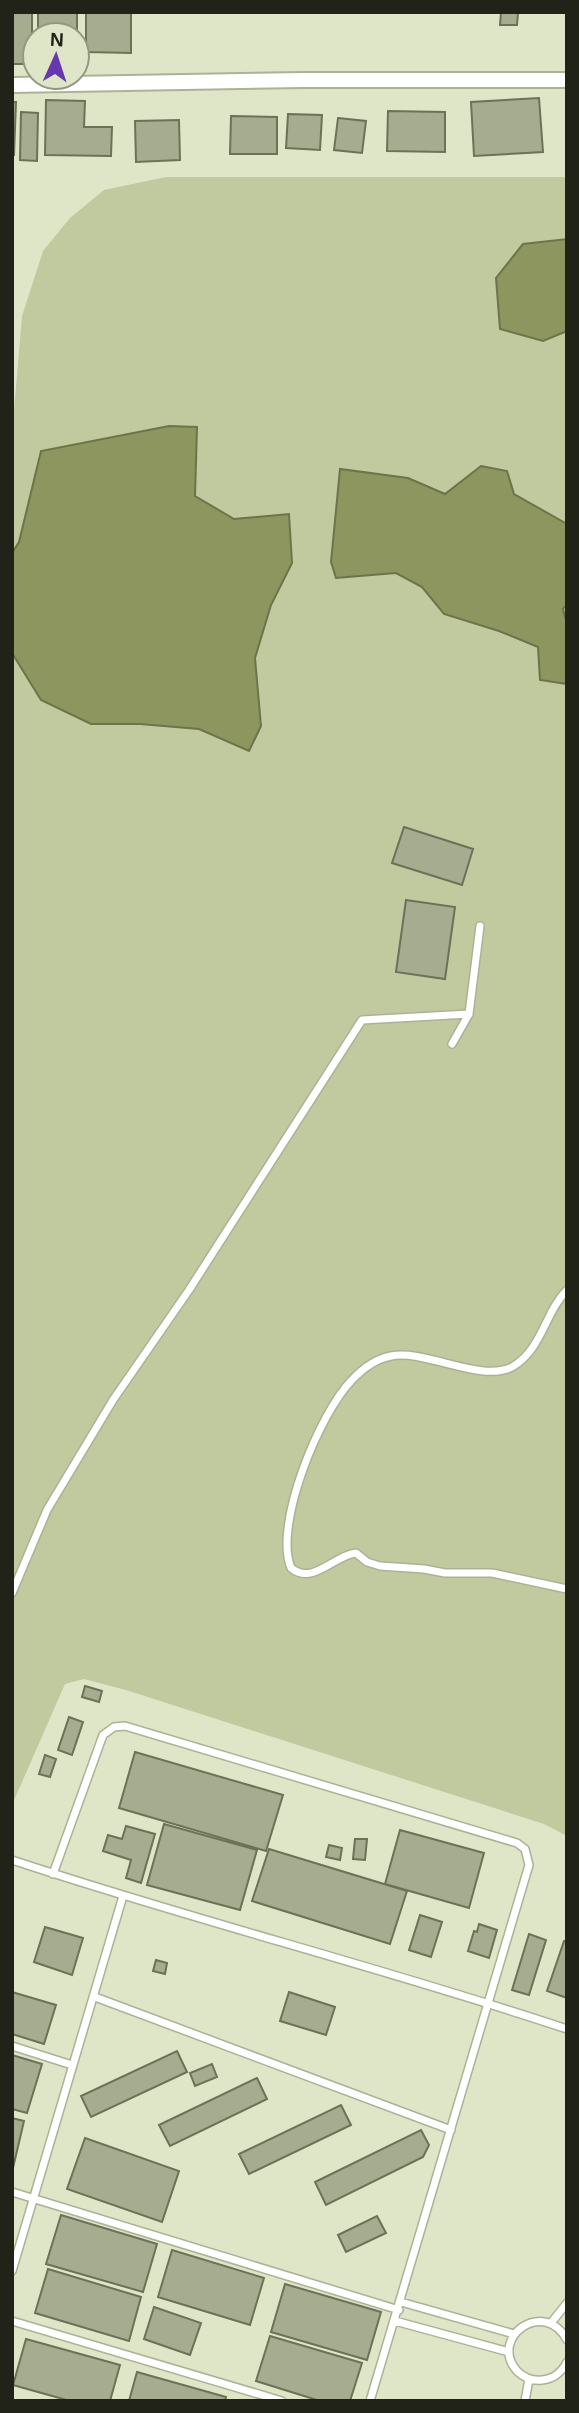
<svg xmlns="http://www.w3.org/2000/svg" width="579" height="2413" font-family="Arial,sans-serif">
<rect width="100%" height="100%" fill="#dfe6c8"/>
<path fill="#c1c99f" d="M 166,177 L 567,177 L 567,1836 L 544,1824 L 126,1690 L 84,1679 L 65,1684 L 12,1805 L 12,434 L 22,316 L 43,251 L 70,218 L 104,190 Z"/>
<path fill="#8c965e" stroke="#6c7449" stroke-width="2" d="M 567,239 L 567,331 L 543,341 L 500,329 L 496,278 L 523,244 Z
M 169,426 L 197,427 L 195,496 L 234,519 L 289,514 L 292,563 L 271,605 L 255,658 L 261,726 L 249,751 L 199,729 L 140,724 L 91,724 L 41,700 L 12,653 L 12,553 L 19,542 L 41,451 Z
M 481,466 L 507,471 L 514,494 L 567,524 L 567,604 L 563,609 L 567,625 L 567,684 L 540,680 L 538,647 L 499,631 L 444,614 L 422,587 L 396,573 L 336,578 L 331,562 L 340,469 L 408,478 L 445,494 Z"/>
<path fill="#a6ac8f" stroke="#6c7257" stroke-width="2" d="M 12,12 L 32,12 L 32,64 L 12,64 Z
M 38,12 L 77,12 L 77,70 L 77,35 L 38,35 Z
M 501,12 L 518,13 L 517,25 L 500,25 Z
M 86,13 L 131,13 L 131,53 L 86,52 Z
M 539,98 L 543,152 L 474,156 L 471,102 Z
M 46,100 L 85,101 L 84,127 L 112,127 L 111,156 L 45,155 Z
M 12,102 L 16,102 L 14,155 L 12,155 Z
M 388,111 L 445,112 L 445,152 L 387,151 Z
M 21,112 L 38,113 L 37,161 L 20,160 Z
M 288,114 L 322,115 L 320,150 L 286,148 Z
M 231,116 L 277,117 L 277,154 L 230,154 Z
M 338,118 L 366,121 L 362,153 L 334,150 Z
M 179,120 L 180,160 L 136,162 L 135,121 Z
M 404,827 L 473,849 L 462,885 L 392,863 Z
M 406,900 L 455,907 L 445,979 L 396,972 Z
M 85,1686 L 102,1691 L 99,1702 L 82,1697 Z
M 69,1717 L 83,1722 L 72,1755 L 58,1750 Z
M 135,1752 L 283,1795 L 266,1851 L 119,1808 Z
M 45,1755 L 56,1759 L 50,1777 L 39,1774 Z
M 164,1824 L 257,1850 L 240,1910 L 147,1885 Z
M 126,1826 L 155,1834 L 141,1883 L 126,1878 L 131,1860 L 103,1851 L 108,1835 L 122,1839 Z
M 400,1830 L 484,1853 L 469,1908 L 385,1884 Z
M 355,1839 L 367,1839 L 365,1860 L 353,1859 Z
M 329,1845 L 342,1848 L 340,1860 L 326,1857 Z
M 269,1849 L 407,1891 L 390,1944 L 252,1901 Z
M 420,1915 L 442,1922 L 431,1957 L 409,1950 Z
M 479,1924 L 497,1930 L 489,1958 L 468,1951 L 474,1931 L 477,1932 Z
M 45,1927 L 83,1938 L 72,1975 L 34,1962 Z
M 529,1934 L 546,1940 L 529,1995 L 512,1990 Z
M 564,1941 L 567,1942 L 567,1998 L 547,1991 Z
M 156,1960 L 167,1963 L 165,1974 L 153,1971 Z
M 12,1992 L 56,2005 L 44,2044 L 12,2034 Z
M 289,1992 L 335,2007 L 326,2035 L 280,2021 Z
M 177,2051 L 187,2072 L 91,2117 L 81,2096 Z
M 12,2055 L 42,2064 L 27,2113 L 12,2109 Z
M 212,2064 L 217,2077 L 195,2086 L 190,2073 Z
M 257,2078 L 267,2099 L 170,2146 L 159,2125 Z
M 341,2105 L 351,2125 L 249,2174 L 239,2154 Z
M 12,2118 L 24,2121 L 13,2168 L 12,2168 Z
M 421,2130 L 429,2145 L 423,2157 L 326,2205 L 315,2182 Z
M 85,2138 L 179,2171 L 162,2222 L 67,2189 Z
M 61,2215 L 157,2244 L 143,2292 L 46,2264 Z
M 377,2216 L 386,2233 L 346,2252 L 338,2235 Z
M 172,2250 L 264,2278 L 250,2325 L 158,2297 Z
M 48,2269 L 141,2297 L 129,2341 L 35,2313 Z
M 285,2284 L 381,2312 L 367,2360 L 271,2332 Z
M 154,2307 L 201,2323 L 190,2355 L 144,2339 Z
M 270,2336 L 362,2363 L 350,2401 L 320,2401 L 256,2381 Z
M 26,2339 L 120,2365 L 110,2401 L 70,2401 L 13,2385 Z
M 137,2372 L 226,2397 L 225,2401 L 129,2401 Z"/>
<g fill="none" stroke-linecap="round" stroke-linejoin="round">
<defs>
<path id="lane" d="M 452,1044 L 469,1014 L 480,926
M 567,1290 C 545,1312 542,1350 512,1367 C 481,1383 425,1349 391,1356 C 375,1359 362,1369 351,1381 C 320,1413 273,1525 291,1568 C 313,1586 334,1555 356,1553 L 367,1562 L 380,1566 L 424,1569 L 445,1573 L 492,1573 L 567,1589
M 12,1593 L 47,1510 L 113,1400 L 189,1290 L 362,1020 L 469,1014
M 12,1860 C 196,1921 384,1968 567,2029
M 53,1874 L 103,1735 L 114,1727 L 125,1726 L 517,1843 L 525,1849 L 529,1865 L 370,2401
M 95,1997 L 451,2130
M 12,2046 L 72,2065
M 12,2192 L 399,2310
M 12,2271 L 123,1896
M 401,2302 L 514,2334
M 12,2321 L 282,2401
M 395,2321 L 509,2352
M 551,2323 L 567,2303
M 567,2340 C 544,2297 488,2338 517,2371 C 524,2378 532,2381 542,2380 C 553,2379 562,2372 567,2362
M 525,2401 L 529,2379"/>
<path id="street" d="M 12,85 L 304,80 L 567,80"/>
</defs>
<use href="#lane" stroke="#acb295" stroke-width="10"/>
<use href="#street" stroke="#acb295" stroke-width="18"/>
<use href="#lane" stroke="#fff" stroke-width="7"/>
<use href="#street" stroke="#fff" stroke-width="14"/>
</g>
<rect width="579" height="2413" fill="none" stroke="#212318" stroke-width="28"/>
<g transform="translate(56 56) rotate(3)"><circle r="33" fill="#dfe6c8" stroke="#939882" stroke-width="2"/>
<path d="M0-5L12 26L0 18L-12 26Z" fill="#6637af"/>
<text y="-10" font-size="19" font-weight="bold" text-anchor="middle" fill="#212318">N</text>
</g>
</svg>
